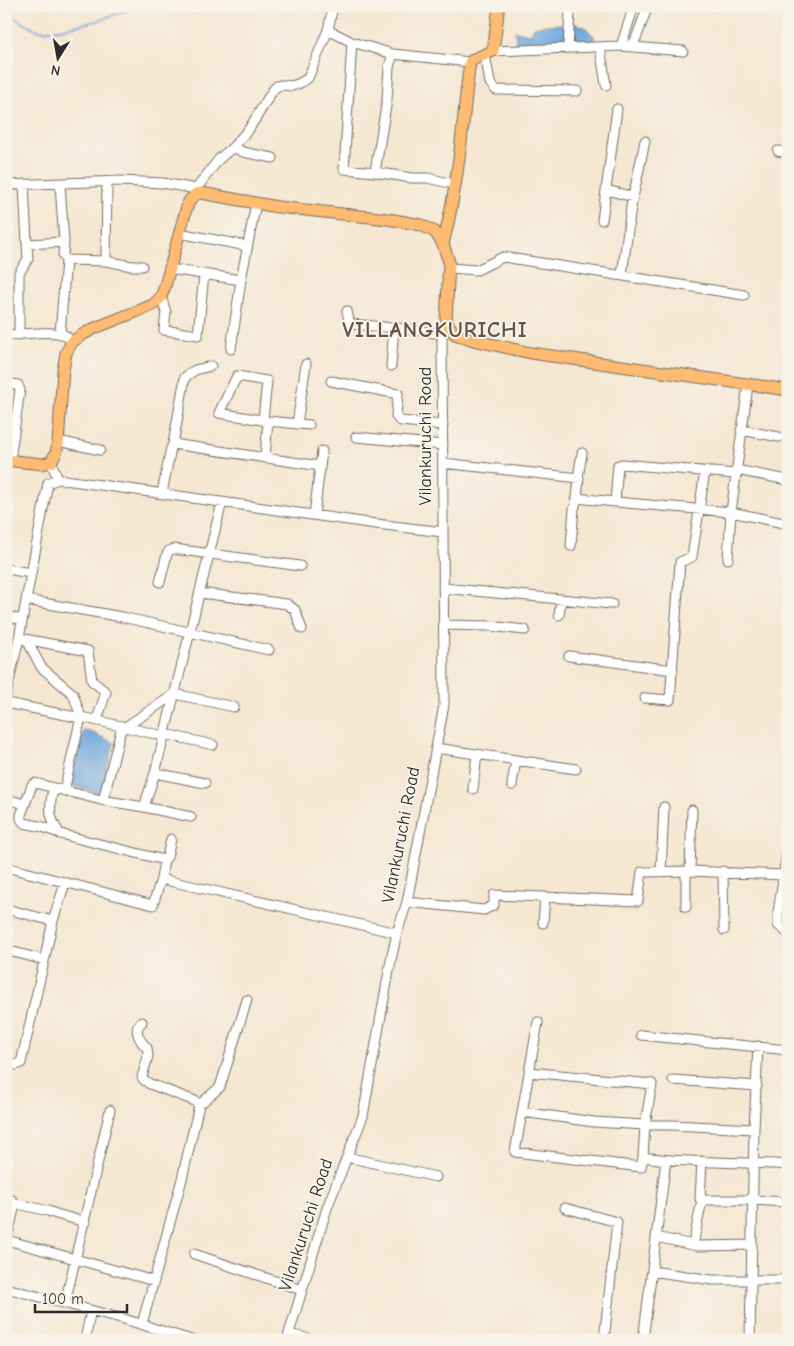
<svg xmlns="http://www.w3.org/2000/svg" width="794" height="1346" font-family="'Comic Neue',sans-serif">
<rect width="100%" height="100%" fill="#f7f3e8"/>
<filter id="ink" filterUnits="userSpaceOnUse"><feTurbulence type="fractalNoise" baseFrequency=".02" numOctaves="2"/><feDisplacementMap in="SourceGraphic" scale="10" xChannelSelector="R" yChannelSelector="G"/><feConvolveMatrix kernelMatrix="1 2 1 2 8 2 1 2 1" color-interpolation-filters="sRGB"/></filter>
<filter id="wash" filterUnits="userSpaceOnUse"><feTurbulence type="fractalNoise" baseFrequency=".0096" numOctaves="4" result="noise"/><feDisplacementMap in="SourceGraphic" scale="20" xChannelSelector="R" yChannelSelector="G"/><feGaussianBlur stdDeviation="1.12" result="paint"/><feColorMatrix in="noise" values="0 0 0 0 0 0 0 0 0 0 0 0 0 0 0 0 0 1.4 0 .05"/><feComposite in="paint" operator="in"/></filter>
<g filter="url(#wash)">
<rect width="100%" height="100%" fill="#f5e7d1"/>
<path fill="#6da5dc" stroke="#4c6884" d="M 573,23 L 585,27 L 595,37 L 593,42 L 577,46 L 516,47 L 515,31 L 531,34 L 534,27 C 547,24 560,25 573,23 Z
M 84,730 L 89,731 L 114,743 L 100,794 L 69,785 Z"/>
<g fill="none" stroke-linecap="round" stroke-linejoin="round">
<path stroke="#6da5dc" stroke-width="2" d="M 6,13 L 23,23 L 40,31 L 60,29 L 97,21 L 139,6"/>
</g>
</g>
<g filter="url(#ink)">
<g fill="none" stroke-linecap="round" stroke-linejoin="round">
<defs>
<path id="minor" d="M 333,6 L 328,30 L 352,42 L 393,54 L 470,62
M 352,42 L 344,169 L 375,172 L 412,178 L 427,178 L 454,184
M 621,46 L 683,51
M 626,46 L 630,46 L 635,41 L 648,6
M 600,47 L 606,85
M 568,48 L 570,12
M 493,51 L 621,46 L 634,6
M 485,54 L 490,83 L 496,90 L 577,91
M 233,147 L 243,152 L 273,158
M 778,151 L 788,153
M 375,172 L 387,100 L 389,67 L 393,54
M 24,184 L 27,244
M 60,184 L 64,242
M 6,185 L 121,181 L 163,183 L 196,189
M 607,190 L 633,197
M 196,194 L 196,189 L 219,159 L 233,147 L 249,129 L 273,90 L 277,86 L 282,85 L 292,86 L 300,83 L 308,78 L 328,30
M 602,220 L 617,109
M 179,233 L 247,246
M 106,261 L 107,182
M 449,268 L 477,270 L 503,257 L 744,295
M 170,269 L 241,280
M 622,275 L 631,207 L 645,141
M 161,297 L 166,312 L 164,330 L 198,335 L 204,274
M 347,311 L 349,321 L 352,324 L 415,330 L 442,334
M 60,334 L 66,260
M 6,335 C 22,335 49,330 63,334 C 67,336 69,339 72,342
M 19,335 L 19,273 L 28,259 L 27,244 L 64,242 L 63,256 L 66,260 L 106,261 L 132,266 L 142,266
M 231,349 L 241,280 L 256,203
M 391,366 L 394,328
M 331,381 L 398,394 L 396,416 L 398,419 L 401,421 L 443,425
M 6,383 L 18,385 L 20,390 L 10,460
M 263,420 L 267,381 L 237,376 L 219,413 L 268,421 L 265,458
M 268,421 L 309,425
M 297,424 L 306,364
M 741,430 L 779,437
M 356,437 L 443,445
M 58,441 L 100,450
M 173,444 L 185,377 L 195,370 L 211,366
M 51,462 L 58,479 L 376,524 L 443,532
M 443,463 L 579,478 L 577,498 L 615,502
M 736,470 L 788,480
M 735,474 L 622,464 L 618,465 L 615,502 L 731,512 L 748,385
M 578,478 L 582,453
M 162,493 L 171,448 L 173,444 L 320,466
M 314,515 L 322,451
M 571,546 L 574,509 L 577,498
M 728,559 L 731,512 L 788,524
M 6,569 L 31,573
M 160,582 L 167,554 L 169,551 L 174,549 L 300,566
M 443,588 L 612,604
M 200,593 L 287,604 L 295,610 L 302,629
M 26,600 L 122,617 L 269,650
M 559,615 L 561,599
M 6,616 L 22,620
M 444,625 L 490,626 L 525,630
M 19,638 L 88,651 L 92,681 L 106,692 L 97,720
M 27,640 L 41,667 L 73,694 L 81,717
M 569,656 L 673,670
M 6,695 L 19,638 L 48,483 L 58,479
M 645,698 L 670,700 L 680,562 L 692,557 L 705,471
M 6,703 L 81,718
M 125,727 L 175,694 L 234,707
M 165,734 L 213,745
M 436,748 L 576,769
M 155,773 L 205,783
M 512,785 L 516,760
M 59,789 L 53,792 L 52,794 C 49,810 50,820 60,834
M 473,789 L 477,754
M 64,791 L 81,717 L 164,736
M 6,799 L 25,804
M 103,800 L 122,726
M 144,807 L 155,773 L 222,502
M 788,845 L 778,913 L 778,925 L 788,933
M 164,860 L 64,835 L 43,827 L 24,823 L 21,819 L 21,815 L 32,785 L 35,783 L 39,784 L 101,800 L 144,807 L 191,817
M 6,867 L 153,905 L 161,879 L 164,860 L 167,857 L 171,839
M 690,871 L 692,810
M 723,871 L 724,930
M 661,872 L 664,807
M 161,879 L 397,933
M 407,902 L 484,910 L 494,905 L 494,895 L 638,901 L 642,872 L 690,871 L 784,875
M 686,907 L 686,871
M 6,909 L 53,921
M 543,923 L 545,897
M 6,950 L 44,960
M 142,1022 C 132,1029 140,1041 147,1048 L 148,1056 L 142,1077 L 144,1080 L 150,1084 L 195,1101 L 199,1105 L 220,1087 L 247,1000
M 538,1022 L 515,1152 L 641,1167 L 643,1157 C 690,1164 739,1161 788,1165
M 641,1035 L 788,1050
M 6,1063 L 16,1065 L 21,1063 L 53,921 L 65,883
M 529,1072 L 652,1084 L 645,1125 L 672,1125 L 754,1129
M 673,1080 L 757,1086
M 522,1112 L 594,1122 L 645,1125 L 643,1157
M 347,1157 L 436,1177
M 6,1199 L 12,1200 L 15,1205 L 6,1242
M 702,1200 L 753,1200 L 787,1202
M 14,1203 L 48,1211 L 56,1214 L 85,1222
M 565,1208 L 617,1222 L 604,1340
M 656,1237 L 697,1246 L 752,1245
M 7,1240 L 154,1281
M 693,1245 L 702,1200 L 700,1199 L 702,1161
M 194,1254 L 302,1290
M 652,1271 L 712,1280 L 788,1280
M 6,1288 L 124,1319 L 191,1340
M 65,1303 L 110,1110
M 142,1324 L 182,1179 L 199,1105
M 289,1334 L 314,1340
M 85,1340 L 91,1310
M 287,1340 L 327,1208 L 363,1116 L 391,960 L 397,933 L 407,902 L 444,705 L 442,334 L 446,322
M 643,1340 L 666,1160
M 750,1340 L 754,1129 L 758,1046"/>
<path id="major" d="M 443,244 C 453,205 459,164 463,124 C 465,104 467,83 470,62 L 474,59 L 493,51 L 499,6
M 6,460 L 42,464 L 51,462 L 56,453 L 58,444 L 63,370 L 66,353 L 72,342 L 82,335 L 95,328 L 153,305 L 161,297 L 165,286 L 185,213 L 189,201 L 196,194 L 201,193 L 278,207 L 388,219 L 421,225 L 435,232 L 443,244 L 449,262 L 446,322 L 455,334 L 477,341 L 531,353 L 788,390"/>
</defs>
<use href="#minor" stroke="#726d65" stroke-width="11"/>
<use href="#major" stroke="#726d65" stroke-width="13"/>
<use href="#minor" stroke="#fff" stroke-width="9"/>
<use href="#major" stroke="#ffbb71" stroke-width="11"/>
</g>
</g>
<g text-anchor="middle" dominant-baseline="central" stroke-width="4" stroke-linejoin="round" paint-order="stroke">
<g font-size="18" fill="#2b2b2b" stroke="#f7f3e8">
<text transform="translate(425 436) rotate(-90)">Vilankuruchi Road</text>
<text transform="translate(401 835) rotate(-79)">Vilankuruchi Road</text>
<text transform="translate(306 1225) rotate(-72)">Vilankuruchi Road</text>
</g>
<g font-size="22" font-weight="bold" letter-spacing="1" fill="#66544a" stroke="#f7f3e8">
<text x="435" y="330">VILLANGKURICHI</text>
</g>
</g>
<rect width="794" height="1346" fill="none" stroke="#f7f3e8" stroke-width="25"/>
<g transform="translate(58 58) rotate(191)" stroke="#f7f3e8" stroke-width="4" paint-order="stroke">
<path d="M0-4L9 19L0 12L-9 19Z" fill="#2b2b2b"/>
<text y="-8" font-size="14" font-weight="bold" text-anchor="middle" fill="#2b2b2b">N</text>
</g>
<path d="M35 1304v8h92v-8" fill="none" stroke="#2b2b2b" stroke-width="2.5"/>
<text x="42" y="1304" font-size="15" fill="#2b2b2b" stroke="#f7f3e8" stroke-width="4" paint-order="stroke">100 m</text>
</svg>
